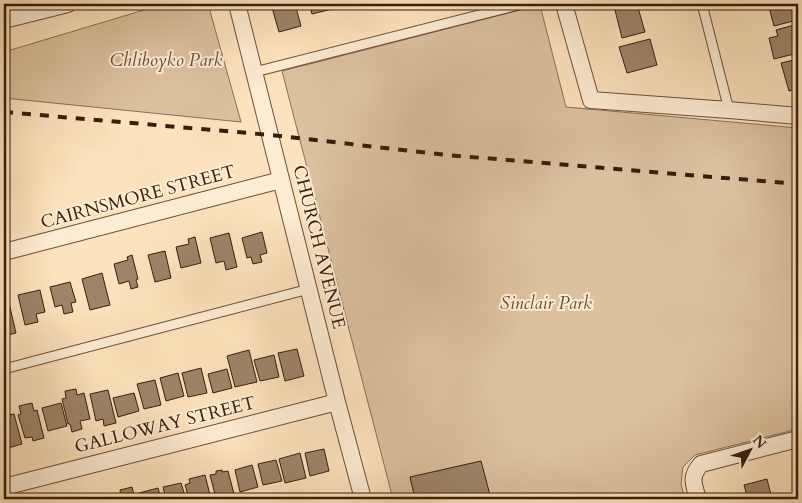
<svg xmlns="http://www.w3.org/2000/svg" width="802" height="503" font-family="Cardo,serif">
<rect width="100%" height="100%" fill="#fde3bd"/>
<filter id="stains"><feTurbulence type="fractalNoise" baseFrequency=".004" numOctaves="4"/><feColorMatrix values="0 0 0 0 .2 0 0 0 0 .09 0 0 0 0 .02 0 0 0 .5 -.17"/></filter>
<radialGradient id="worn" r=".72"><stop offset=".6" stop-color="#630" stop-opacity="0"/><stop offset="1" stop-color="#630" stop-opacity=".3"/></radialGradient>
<path fill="#dcc19f" stroke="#8a6f56" d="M 164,4 L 208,4 L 241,122 L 4,98 L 4,52 Z
M 540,5 L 566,107 L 798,128 L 798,429 L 695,455 L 683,467 L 681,484 L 685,499 L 393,499 L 282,71 Z"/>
<path fill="#9e8469" stroke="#381d0d" d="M 271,4 L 295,4 L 301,26 L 279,32 Z
M 309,4 L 331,4 L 332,9 L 312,14 Z
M 637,4 L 645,32 L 622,38 L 615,10 Z
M 768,4 L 793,4 L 797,20 L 774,26 Z
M 798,24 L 798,53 L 774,59 L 769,38 L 778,36 L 776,30 Z
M 650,39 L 657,65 L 627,73 L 619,47 Z
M 798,59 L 798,88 L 789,91 L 781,63 Z
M 262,232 L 267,253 L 260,255 L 262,262 L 253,264 L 251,257 L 247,258 L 242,238 Z
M 229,233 L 237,267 L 226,270 L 224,261 L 216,263 L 210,238 Z
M 195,237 L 201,263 L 181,268 L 176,247 L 189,244 L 188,239 Z
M 165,251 L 171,278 L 155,282 L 148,255 Z
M 132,255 L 138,279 L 136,280 L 138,287 L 131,289 L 129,281 L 119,284 L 114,264 L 128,260 L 127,257 Z
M 102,273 L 110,305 L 90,310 L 82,279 Z
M 70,282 L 76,302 L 71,303 L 73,312 L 64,314 L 62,305 L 55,307 L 50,287 Z
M 40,290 L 45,312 L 36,314 L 38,322 L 25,325 L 18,295 Z
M 8,299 L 16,333 L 4,336 L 4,300 Z
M 297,349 L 304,376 L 285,381 L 278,353 Z
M 249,350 L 257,382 L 235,387 L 227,356 Z
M 274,355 L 279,377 L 260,381 L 254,360 Z
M 201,368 L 207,393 L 188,397 L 182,373 Z
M 227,369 L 232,388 L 213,393 L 208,374 Z
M 178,373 L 184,396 L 166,401 L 160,378 Z
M 155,380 L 161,405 L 144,409 L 137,384 Z
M 76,389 L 77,395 L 84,393 L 90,419 L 80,421 L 82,429 L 72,432 L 70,424 L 68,424 L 62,399 L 66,398 L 65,391 Z
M 108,390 L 116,423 L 104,426 L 103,419 L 96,421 L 90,394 Z
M 134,393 L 139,411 L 118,417 L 113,398 Z
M 32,403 L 34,411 L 37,410 L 44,438 L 33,441 L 32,437 L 25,438 L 18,415 L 21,414 L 19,406 Z
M 61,403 L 67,426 L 48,431 L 42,408 Z
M 14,414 L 22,444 L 8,448 L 7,442 L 4,443 L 4,416 Z
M 324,449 L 329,471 L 310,476 L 305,453 Z
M 300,453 L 306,478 L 285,483 L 279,459 Z
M 276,460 L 282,481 L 263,485 L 258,464 Z
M 481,461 L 491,499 L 415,499 L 410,477 Z
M 252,465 L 258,487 L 240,492 L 235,470 Z
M 222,470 L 222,472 L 228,471 L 234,494 L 216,498 L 210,475 L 216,474 L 216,471 Z
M 205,475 L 211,499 L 189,499 L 185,485 L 190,483 L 189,479 Z
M 767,479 L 772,499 L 748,499 L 744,485 Z
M 181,483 L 186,499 L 166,499 L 163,487 Z
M 132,487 L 135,499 L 116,499 L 116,498 L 121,497 L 120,490 Z
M 158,488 L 161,499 L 140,499 L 139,493 Z
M 110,494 L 112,499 L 97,499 L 96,497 Z"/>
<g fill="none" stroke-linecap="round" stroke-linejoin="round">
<defs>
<path id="lane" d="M 702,4 L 729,110
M 255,72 L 522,4
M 4,369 L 309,289"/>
<path id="street" d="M 237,4 L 337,402 L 363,499
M 564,4 L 591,100 L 729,110 L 798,116
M 4,20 L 68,4
M 4,252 L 281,180
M 4,487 L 337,402
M 698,499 C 694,484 689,478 701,464 L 798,439"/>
</defs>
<use href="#lane" stroke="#694e39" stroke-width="11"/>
<use href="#street" stroke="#694e39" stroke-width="18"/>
<use href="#lane" stroke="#feedd4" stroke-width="9"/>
<use href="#street" stroke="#feedd4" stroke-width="16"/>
<path stroke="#381d0d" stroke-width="4" stroke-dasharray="9 9" stroke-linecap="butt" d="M 4,112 L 271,135 L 447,155 L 798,184"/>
</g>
<g text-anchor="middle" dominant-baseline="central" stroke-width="4" stroke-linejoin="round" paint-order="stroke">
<g font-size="18" font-style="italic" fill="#694e39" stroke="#feedd4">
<text x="166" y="60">Chliboyko Park</text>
<text x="546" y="303">Sinclair Park</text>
</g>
<g font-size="18" fill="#381d0d" stroke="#feedd4">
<text transform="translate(138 197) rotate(-15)">CAIRNSMORE STREET</text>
<text transform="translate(319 247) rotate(76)">CHURCH AVENUE</text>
<text transform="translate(165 425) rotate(-14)">GALLOWAY STREET</text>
</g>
</g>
<rect width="802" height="503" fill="none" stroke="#fde3bd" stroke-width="20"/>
<rect x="5" y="5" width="792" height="493" fill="none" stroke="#381d0d" stroke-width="2.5"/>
<rect x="10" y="10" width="782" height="483" fill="none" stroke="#381d0d"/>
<g transform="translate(750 450) rotate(49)" stroke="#feedd4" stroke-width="4" paint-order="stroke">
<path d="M0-4L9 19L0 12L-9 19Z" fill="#381d0d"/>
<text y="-8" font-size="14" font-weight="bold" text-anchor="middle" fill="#381d0d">N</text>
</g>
<rect width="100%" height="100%" filter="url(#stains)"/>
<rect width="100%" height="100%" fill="url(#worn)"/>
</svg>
